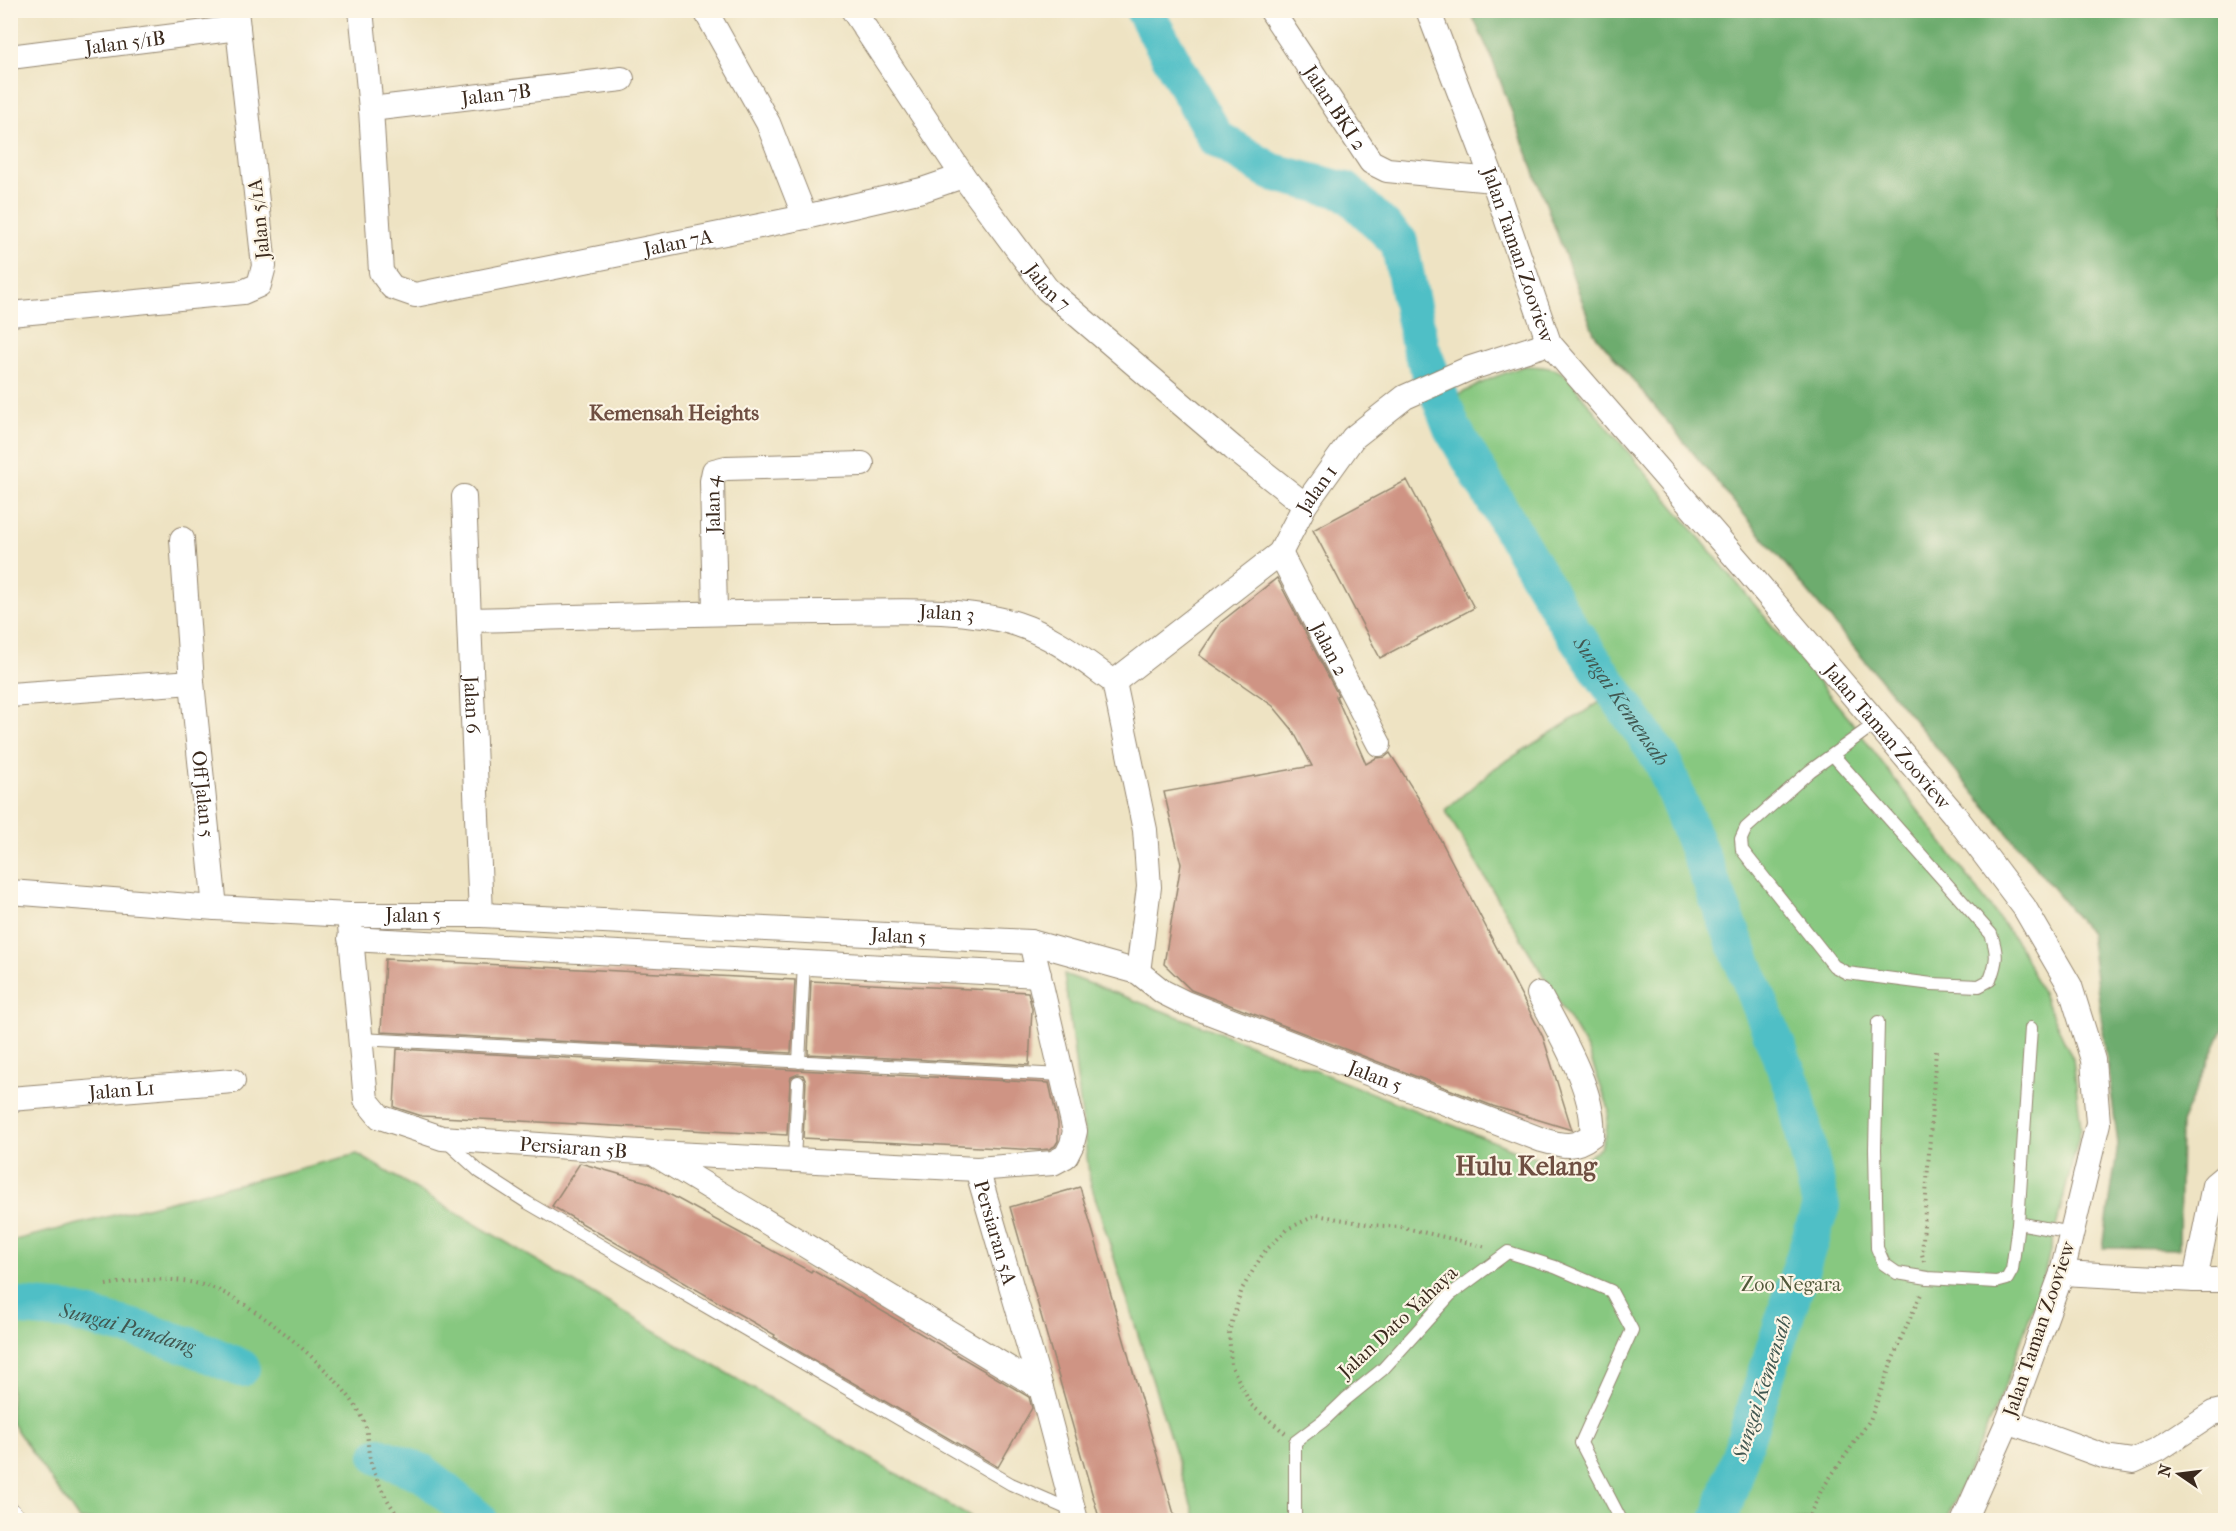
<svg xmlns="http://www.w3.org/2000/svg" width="2236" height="1531" font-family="'IM FELL French Canon',serif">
<rect width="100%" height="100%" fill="#fcf5e5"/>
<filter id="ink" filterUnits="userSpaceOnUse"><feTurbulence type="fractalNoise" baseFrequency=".0167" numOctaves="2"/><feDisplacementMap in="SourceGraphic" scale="12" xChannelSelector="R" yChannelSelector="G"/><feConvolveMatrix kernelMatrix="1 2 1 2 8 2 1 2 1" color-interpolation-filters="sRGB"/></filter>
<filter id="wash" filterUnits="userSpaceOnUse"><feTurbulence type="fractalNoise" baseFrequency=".008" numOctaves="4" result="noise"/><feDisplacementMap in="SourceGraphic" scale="24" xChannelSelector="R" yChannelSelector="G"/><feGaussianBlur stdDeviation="1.35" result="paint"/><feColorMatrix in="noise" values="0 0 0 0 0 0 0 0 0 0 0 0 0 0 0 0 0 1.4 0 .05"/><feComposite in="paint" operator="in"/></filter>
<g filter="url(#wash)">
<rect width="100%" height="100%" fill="#eee3c3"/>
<path fill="#87c880" stroke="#61794f" stroke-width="1.5" d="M 1524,366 C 1557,367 1564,368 1582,396 L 1851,721 L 2019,945 L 2073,1059 L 2081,1128 L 2043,1279 L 2003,1391 L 1946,1520 L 1196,1520 L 1090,1181 L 1064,974 L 1211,1029 L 1535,1158 L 1559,1165 L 1581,1162 L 1600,1148 L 1606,1133 L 1609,1109 L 1588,1051 L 1445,810 L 1495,768 L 1624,687 L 1494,508 L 1436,406 L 1492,378 Z
M 357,1154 L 975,1520 L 79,1520 L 11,1422 L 11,1241 Z"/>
<path fill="#6dac6e" stroke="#546b46" stroke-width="1.5" d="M 1470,11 L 2225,11 L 2226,1023 L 2181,1123 L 2179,1249 L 2103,1248 L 2118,1144 L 2090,933 L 1594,333 L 1491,56 Z"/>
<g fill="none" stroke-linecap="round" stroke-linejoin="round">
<g stroke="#50bfc6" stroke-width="38">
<path id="s1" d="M 1144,10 L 1216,138 L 1272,172 L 1346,191 L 1399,242 L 1420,346 L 1452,428 L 1565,620 L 1663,762 L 1794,1089 L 1821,1206 L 1719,1520"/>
<path id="s2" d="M 10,1306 L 67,1311 L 140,1330 L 193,1347 L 241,1368"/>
<path d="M 379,1456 L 423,1473 L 479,1520"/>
</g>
</g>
<g id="blocks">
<path fill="#cf9484" d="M 1407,480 L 1474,608 L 1380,658 L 1313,530 Z
M 1277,578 L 1338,695 L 1336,696 L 1366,764 L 1376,758 L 1385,757 L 1390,753 L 1421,802 L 1543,1037 L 1572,1130 L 1493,1106 L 1191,990 L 1164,964 L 1181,864 L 1164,792 L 1312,766 L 1292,729 L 1273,706 L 1199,655 L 1221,622 Z
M 385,959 L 795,980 L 791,1053 L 381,1032 Z
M 811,981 L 1028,992 L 1032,1009 L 1029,1065 L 808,1054 Z
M 397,1049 L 1049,1083 L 1058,1123 L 1058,1141 L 1055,1146 L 1049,1149 L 1039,1150 L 803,1138 L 806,1082 L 803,1075 L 798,1074 L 791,1077 L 790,1082 L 787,1135 L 422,1116 L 394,1107 Z
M 580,1163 L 647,1182 L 811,1272 L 812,1270 L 1029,1397 L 1032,1408 L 998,1467 L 774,1337 L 775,1335 L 552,1206 Z
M 1080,1187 L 1176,1521 L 1100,1521 L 1010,1207 Z"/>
</g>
</g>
<g filter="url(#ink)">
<use href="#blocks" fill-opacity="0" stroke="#948670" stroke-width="1.5"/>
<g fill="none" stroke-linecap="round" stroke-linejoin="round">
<defs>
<path id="lane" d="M 1833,755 L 1991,934 C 1998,954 1997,961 1990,980 L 1979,986 L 1932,984 L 1847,973 L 1834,966 L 1742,850 L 1741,839 L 1746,828 L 1810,771 L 1876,723
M 1878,1022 L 1875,1149 L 1877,1248 L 1884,1264 L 1897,1273 L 1928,1278 L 1996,1282 L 2007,1279 L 2012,1270 L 2018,1223 L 2031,1028
M 360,1039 L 1062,1075
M 799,1062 L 804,963
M 446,1141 L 480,1172 L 528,1203 L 1011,1484 L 1073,1511
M 794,1160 L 798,1082
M 2018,1223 L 2072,1233
M 1295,1520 L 1295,1442 L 1323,1421 L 1346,1399 L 1383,1369 L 1450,1295 L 1508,1252 L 1555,1267 L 1611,1291 L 1632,1330 L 1581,1443 L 1621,1520"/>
<g id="street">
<path id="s3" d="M 361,10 L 371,109 L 381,272 L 392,287 L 415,295 L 805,217 L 922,190 L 963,176"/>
<path d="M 705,10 L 768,123 L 805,217"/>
<path id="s4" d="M 853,10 L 963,176 L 1047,289 L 1233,448 L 1305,505"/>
<path id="s5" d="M 1271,10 L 1371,162 L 1387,170 L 1493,180"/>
<path id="s6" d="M 1428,10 L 1493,180 L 1549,343 L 1748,572 L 1953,813 L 2024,907 L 2070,986 L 2093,1060 L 2098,1123 L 2062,1273 L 2008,1421 L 1964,1520"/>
<path id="s7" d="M 10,57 L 238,28"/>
<path id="s8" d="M 371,109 L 622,79"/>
<path d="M 10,314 L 243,292 L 259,285 L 264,266 L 236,10"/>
<path id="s9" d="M 464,497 L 481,915"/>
<path id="s10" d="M 182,539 L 192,682 L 215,908"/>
<path id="s11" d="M 1280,553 L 1379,744"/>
<path id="s12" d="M 715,612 L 712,481 L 714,471 L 726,468 L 862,464"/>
<path id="s13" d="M 470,620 C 589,617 708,612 828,612 C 888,612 959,606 1017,624 C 1054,636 1083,660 1114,682 L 1145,830 L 1149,887 L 1138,972"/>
<path id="s14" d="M 1114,682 L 1280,553 L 1305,505 L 1353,438 L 1405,397 L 1468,369 L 1549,343"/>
<path d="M 10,695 L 192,682"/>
<path id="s15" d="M 10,892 L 215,908 L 349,915 L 481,915 L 1031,942 L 1138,972 L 1163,992 L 1185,1003 L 1542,1140 C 1563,1146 1574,1149 1592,1135 C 1596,1092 1559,1032 1539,994"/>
<path id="s16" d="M 349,915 L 366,1100 L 380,1117 L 442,1138 L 654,1153 L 977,1169 L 1053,1163 L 1066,1156 L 1072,1144 L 1075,1131 L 1031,942"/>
<path d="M 350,939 L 1039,975"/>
<path id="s17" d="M 10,1099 L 233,1081"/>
<path d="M 656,1155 L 1041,1388"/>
<path id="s18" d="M 977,1169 L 1041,1388 L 1076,1520"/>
<path d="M 2062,1273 L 2195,1280 L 2226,1280"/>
<path d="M 2195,1280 L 2214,1185 L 2226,1175"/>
<path d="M 2008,1421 L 2106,1457 L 2133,1461 L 2159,1449 L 2213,1413 L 2226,1410"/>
<path d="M 10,1515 L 14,1520"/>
</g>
</defs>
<use href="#lane" stroke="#948670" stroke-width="14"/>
<use href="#street" stroke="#948670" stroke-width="26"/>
<path stroke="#948670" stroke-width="4" stroke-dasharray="1.5 4.5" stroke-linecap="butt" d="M 1924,1262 L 1922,1254 L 1936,1050
M 106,1285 C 141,1279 176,1276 210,1287 C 253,1301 345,1378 363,1419 C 369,1431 367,1447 370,1460 C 377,1483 387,1501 401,1520
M 1285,1433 L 1251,1405 L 1231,1365 L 1229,1332 L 1242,1289 L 1264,1252 L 1289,1228 L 1317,1215 L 1371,1225 L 1401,1227 L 1487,1247
M 1807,1520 L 1822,1489 L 1870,1420 L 1899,1343 L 1922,1292"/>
<use href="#lane" stroke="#fff" stroke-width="12"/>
<use href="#street" stroke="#fff" stroke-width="24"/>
</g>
</g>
<g text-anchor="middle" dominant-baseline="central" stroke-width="4.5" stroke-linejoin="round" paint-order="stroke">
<g font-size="20" fill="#3b2a1e" stroke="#fcf5e5">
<text stroke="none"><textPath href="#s7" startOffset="116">Jalan 5/1B</textPath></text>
<text stroke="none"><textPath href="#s8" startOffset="126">Jalan 7B</textPath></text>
<text stroke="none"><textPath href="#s5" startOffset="117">Jalan BKI 2</textPath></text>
<text transform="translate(259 219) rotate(-96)">Jalan 5/1A</text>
<text stroke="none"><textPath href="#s3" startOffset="574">Jalan 7A</textPath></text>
<text stroke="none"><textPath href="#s6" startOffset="261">Jalan Taman Zooview</textPath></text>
<text stroke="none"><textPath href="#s4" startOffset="339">Jalan 7</textPath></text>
<text stroke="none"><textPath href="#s14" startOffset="284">Jalan 1</textPath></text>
<text stroke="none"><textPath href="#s12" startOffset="108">Jalan 4</textPath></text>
<text stroke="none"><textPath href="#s13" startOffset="477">Jalan 3</textPath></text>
<text stroke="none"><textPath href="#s11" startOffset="108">Jalan 2</textPath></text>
<text stroke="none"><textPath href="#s9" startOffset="208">Jalan 6</textPath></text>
<text stroke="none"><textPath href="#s6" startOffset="873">Jalan Taman Zooview</textPath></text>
<text stroke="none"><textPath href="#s10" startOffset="256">Off Jalan 5</textPath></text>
<text stroke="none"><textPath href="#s15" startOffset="404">Jalan 5</textPath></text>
<text stroke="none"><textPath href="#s15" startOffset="890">Jalan 5</textPath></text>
<text stroke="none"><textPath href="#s15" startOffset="1394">Jalan 5</textPath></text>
<text stroke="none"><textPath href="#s17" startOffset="112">Jalan L1</textPath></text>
<text stroke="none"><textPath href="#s16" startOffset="405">Persiaran 5B</textPath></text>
<text stroke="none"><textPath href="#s18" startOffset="66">Persiaran 5A</textPath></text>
<text transform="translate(1398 1322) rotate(-43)">Jalan Dato Yahaya</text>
<text transform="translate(2039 1329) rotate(-71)">Jalan Taman Zooview</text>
</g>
<g font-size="20" fill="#52593b" stroke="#fcf5e5">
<text x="1791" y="1284">Zoo Negara</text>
</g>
<g font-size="21" font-weight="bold" fill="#6f4f42" stroke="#fcf5e5">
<text x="674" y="413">Kemensah Heights</text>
</g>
<g font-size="21" font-style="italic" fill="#415750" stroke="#fcf5e5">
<text stroke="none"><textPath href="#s1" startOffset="878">Sungai Kemensah</textPath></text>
<text stroke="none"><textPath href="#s2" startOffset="120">Sungai Pandang</textPath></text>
<text transform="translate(1762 1388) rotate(-72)">Sungai Kemensah</text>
</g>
<g font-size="26" font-weight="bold" fill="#6f4f42" stroke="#fcf5e5">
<text x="1526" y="1166">Hulu Kelang</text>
</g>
</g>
<rect width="2236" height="1531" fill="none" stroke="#fcf5e5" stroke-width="36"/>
<g transform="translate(2179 1474) rotate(284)" stroke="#fcf5e5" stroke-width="4.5" paint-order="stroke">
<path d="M0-4.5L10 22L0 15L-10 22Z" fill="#3b2a1e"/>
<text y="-9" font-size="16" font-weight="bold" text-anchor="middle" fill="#3b2a1e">N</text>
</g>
</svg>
